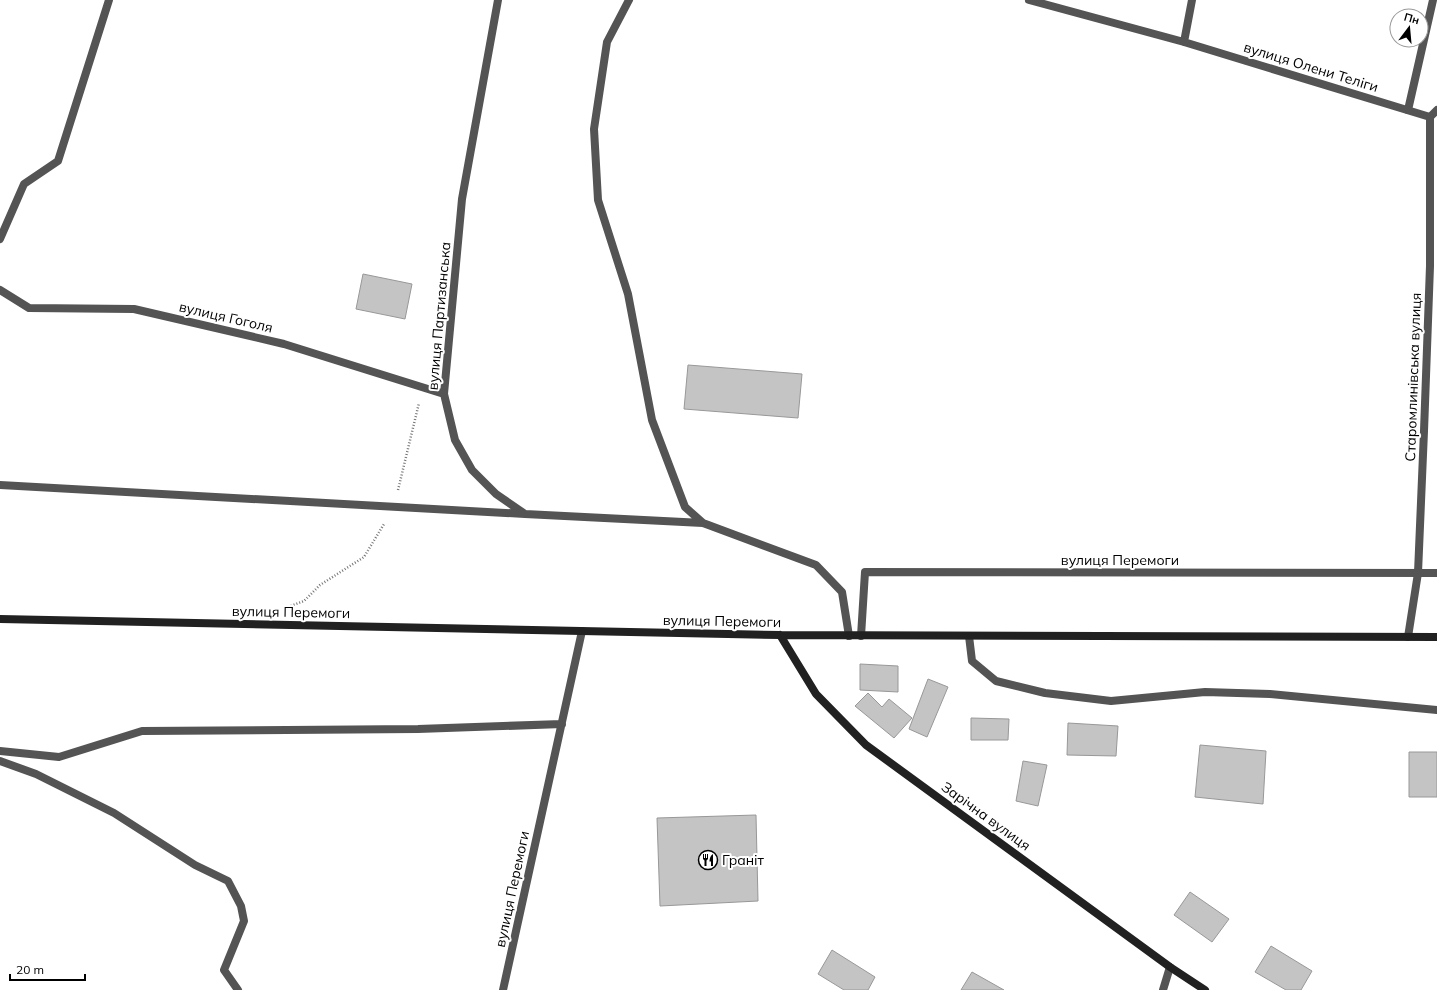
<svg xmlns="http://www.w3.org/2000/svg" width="1437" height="990" font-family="Mulish,sans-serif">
<rect width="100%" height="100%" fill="#fff"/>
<path fill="#c4c4c4" stroke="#989898" d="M 363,274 L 412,284 L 405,319 L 356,309 Z
M 688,365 L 802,374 L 798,418 L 684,409 Z
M 860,664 L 898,666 L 898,692 L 860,690 Z
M 928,679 L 948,687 L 927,737 L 909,729 Z
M 868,693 L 882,707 L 889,699 L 912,718 L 894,738 L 855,706 Z
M 971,718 L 1009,719 L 1008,740 L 971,740 Z
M 1068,723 L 1118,726 L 1116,756 L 1067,755 Z
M 1200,745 L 1266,751 L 1263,804 L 1195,797 Z
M 1409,752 L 1437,752 L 1437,797 L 1409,797 Z
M 1023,761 L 1047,765 L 1038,806 L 1016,801 Z
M 756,815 L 758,901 L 660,906 L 657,818 Z
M 1190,892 L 1229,919 L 1212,942 L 1174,915 Z
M 1271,946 L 1312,971 L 1301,990 L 1286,990 L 1255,972 Z
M 832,950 L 875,977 L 868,990 L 844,990 L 818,974 Z
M 972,972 L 1004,990 L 961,990 Z"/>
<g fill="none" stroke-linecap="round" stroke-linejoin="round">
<path stroke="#767676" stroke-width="2.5" stroke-dasharray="1 2" stroke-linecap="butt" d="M 398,490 L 419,403
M 288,607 L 304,601 L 320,585 L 364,557 L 384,524"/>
<path stroke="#545454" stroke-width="8" d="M 1408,110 L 1433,0
M 1430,117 L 1437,110
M 0,761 L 36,774 L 114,813 L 195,865 L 228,881 L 241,906 L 244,921 L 224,970 L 238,990"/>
<path stroke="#545454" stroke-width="8" d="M 498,0 L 462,199 L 444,394 L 455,440 L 472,470 L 496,494 L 525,514 L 703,523 L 816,565 L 842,592 L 849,636
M 629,0 L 607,42 L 594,129 L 598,200 L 628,294 L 652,420 L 685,507 L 703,523
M 1029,0 L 1184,42 L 1430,117 L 1430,266 L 1424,431 L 1418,573 L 1408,637
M 1184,42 L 1192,0
M 0,239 L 24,184 L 58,161 L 109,0
M 0,290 L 29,308 L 134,309 L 284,344 L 444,394
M 0,485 L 525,514
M 861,636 L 865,572 L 1437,573
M 969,636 L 972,661 L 996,681 L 1045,693 L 1111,701 L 1205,692 L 1270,694 L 1437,710
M 0,751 L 59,757 L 142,731 L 418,729 L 562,724
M 503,990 L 582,631
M 1163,990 L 1170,967"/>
<path stroke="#212121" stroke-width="8" d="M 0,619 L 780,635 L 1437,637
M 780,635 L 816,694 L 866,745 L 1170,967 L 1205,990"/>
</g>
<defs>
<symbol id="restaurant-ring" viewBox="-11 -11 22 22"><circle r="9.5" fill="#fff" stroke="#000" stroke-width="1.5"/><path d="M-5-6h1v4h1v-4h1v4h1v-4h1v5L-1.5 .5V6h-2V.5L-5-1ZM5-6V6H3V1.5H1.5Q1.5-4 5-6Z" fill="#000"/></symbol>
</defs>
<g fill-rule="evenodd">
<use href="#restaurant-ring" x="697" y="849" width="22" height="22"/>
</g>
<g text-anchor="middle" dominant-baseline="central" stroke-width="4" stroke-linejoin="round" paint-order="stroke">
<g font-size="14" fill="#000" stroke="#fff">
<text transform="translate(1311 67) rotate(17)">вулиця Олени Теліги</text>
<text transform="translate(439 316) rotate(-85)">вулиця Партизанська</text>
<text transform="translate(226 317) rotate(13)">вулиця Гоголя</text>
<text transform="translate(1413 377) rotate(-88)">Старомлинівська вулиця</text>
<text x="1120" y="560">вулиця Перемоги</text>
<text transform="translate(291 612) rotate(1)">вулиця Перемоги</text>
<text transform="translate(722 621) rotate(1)">вулиця Перемоги</text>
<text transform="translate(986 816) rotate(36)">Зарічна вулиця</text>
<text transform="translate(512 889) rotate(-78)">вулиця Перемоги</text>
</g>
<g font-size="14" fill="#000" stroke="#fff" text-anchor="start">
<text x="722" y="860">Граніт</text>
</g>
</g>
<g transform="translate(1409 28) rotate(16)"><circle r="19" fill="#ffffff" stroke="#999999"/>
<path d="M0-3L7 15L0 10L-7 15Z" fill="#000000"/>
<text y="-6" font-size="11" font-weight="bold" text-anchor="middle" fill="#000000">Пн</text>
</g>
<path d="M10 974v6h75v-6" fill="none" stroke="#000000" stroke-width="2"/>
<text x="16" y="974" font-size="12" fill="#000000" stroke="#ffffff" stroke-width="3" paint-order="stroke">20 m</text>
</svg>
